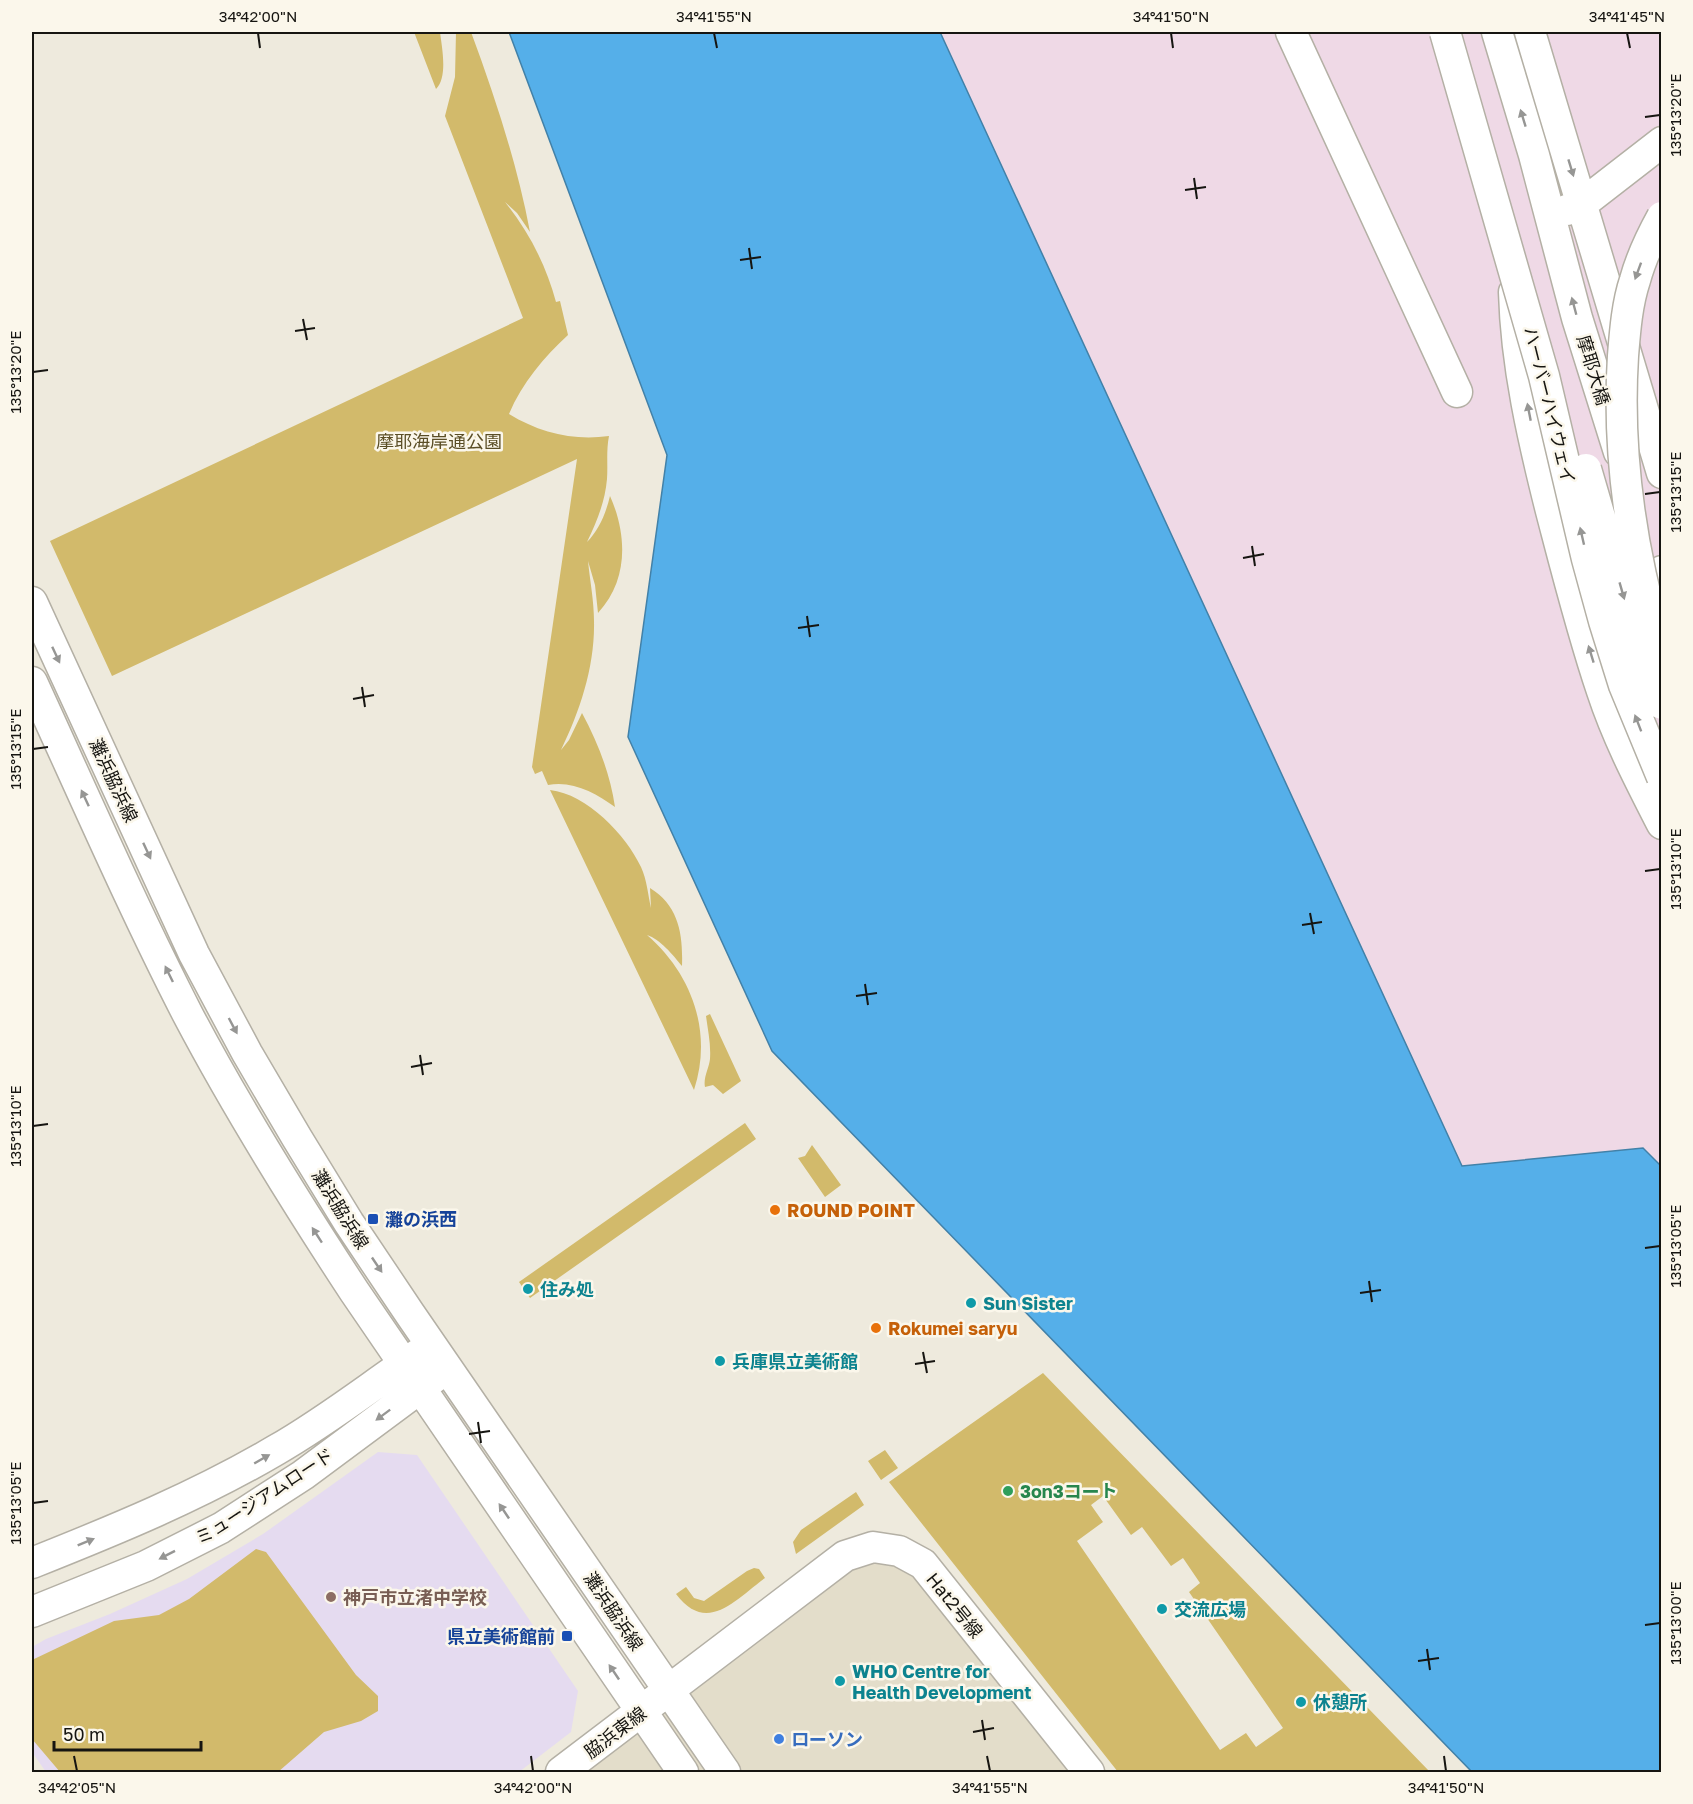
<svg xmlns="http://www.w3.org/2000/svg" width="1693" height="1804" font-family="'Golos Text','Noto Sans JP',sans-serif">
<rect width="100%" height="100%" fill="#eeeadd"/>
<path fill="#e3ddca" d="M 899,1551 L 1089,1772 L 561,1772 L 845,1556 Z"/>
<path fill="#efd9e6" d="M 940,32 L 1661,32 L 1661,1166 L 1643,1148 L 1462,1167 Z"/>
<path fill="#e5dbf0" d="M 378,1452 L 417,1455 L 578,1691 L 571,1732 L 519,1772 L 46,1772 L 32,1752 L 32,1647 L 46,1639 L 110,1614 L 187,1579 L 263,1534 Z"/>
<path fill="#d2ba6b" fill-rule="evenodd" d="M 414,32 L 440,32 C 442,48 448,77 436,89 Z
M 456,32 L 471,32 C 495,97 517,163 530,232 L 517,213 L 505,202 C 529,232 546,265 556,302 L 560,301 L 568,335 C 544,357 522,383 509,414 C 540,433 574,441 609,436 C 606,451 608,464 607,479 C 605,502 597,521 587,542 C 599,530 606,513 610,496 C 627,534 629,580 598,613 L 595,585 L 588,561 C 590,581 594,601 594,621 C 595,666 580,711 561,750 L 569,740 L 582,713 C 598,743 610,773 615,807 C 596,793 572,780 548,785 L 542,771 L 535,774 L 532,767 L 577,459 L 112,676 L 50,541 L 523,318 L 445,116 L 455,77 Z
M 550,790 C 587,794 626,835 641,867 C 647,880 648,895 651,908 L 650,888 C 679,906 683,934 682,966 C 673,955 660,939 647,935 C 692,974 713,1032 694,1090 Z
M 710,1014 L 741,1081 L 723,1094 L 713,1085 L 705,1087 C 703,1078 709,1068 710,1059 C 711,1044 708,1031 706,1016 Z
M 745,1123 L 756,1139 L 530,1298 L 519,1282 Z
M 812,1145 L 841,1185 L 825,1197 L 798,1158 L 805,1156 Z
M 1043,1373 L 1430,1772 L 1118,1772 L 889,1482 ZM 1103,1496 L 1131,1535 L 1142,1527 L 1171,1566 L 1183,1558 L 1200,1583 L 1189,1592 L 1283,1728 L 1256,1747 L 1246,1733 L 1220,1750 L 1077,1541 L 1103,1522 L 1091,1505 Z
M 885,1450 L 898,1468 L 881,1480 L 868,1461 Z
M 856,1492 L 864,1505 L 796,1554 L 793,1542 L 801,1530 Z
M 256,1549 L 266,1552 L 356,1675 L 378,1696 L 378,1711 L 361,1721 L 324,1732 L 278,1772 L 60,1772 L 32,1739 L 32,1660 L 114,1621 L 159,1615 L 189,1599 Z
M 754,1568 L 759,1569 L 765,1578 C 735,1600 707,1635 676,1594 L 686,1587 L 694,1598 L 704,1601 L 747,1571 Z"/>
<path fill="#55afe9" stroke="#4281a8" stroke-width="1.5" d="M 509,32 L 940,32 L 1462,1166 L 1643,1148 L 1661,1166 L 1661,1772 L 1472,1772 L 772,1051 L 628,737 L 667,455 Z"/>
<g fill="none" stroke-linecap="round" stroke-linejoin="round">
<defs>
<path id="minor" d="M 1291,32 L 1457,392
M 1497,32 L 1534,155 L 1577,318 L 1619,452
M 1530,32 L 1662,473
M 1567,210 L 1582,204 L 1662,142
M 1514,292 C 1516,366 1533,440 1551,511 C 1567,572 1582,632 1602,691 C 1617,737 1640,781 1662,824
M 1655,584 L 1662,571
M 32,602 L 194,954 L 247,1053 L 297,1138 L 349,1223 L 410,1314 L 725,1772
M 32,682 C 83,793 132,906 188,1015 C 238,1110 295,1201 354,1291 L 683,1772
M 32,1563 C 115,1530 198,1496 276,1450 C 327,1421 372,1385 420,1353
M 32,1612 L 146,1566 L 221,1528 L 303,1475 L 435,1377
M 561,1772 L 845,1556 L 873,1547 L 899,1551 L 923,1564 L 1089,1772"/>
</defs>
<use href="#minor" stroke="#b4b0a5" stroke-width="33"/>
<use href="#minor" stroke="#fff" stroke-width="30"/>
<defs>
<path id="minor-bridge" d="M 1445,32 L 1544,376 L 1587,559 L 1604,621 L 1624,685 L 1662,777
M 1586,469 L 1626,606 L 1662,704
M 1657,639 C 1631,548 1617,451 1623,356 C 1625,331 1627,304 1635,280 C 1641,258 1651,237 1662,217"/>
</defs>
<use href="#minor-bridge" stroke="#b4b0a5" stroke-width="33" stroke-linecap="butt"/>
<use href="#minor-bridge" stroke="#fff" stroke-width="30"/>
</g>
<defs><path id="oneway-solid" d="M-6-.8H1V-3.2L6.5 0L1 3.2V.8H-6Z" transform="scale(1.5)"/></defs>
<g fill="#969694">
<use href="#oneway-solid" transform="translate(1523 118) rotate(-107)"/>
<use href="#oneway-solid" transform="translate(1571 168) rotate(73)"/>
<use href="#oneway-solid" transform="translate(1638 271) rotate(110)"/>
<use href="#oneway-solid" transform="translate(1574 306) rotate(-105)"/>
<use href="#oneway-solid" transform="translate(1529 412) rotate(-101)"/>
<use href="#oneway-solid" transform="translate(1582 536) rotate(-103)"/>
<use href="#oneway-solid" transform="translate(1622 591) rotate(74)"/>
<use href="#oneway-solid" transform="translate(1591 654) rotate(-107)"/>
<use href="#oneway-solid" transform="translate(56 655) rotate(65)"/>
<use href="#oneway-solid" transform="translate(1638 723) rotate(-111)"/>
<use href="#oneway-solid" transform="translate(85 798) rotate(-115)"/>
<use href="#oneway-solid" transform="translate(147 851) rotate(65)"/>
<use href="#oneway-solid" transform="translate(169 974) rotate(-116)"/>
<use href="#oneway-solid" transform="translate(233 1026) rotate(62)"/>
<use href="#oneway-solid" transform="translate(317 1235) rotate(-123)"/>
<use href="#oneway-solid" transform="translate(377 1265) rotate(56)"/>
<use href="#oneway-solid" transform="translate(383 1415) rotate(143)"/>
<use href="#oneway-solid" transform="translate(262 1459) rotate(-30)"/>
<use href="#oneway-solid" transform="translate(504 1511) rotate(-124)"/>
<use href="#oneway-solid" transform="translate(86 1542) rotate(-22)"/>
<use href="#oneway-solid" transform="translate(167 1555) rotate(153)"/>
<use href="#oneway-solid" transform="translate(614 1672) rotate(-124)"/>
</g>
<path fill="none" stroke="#161511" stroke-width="2" d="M 258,33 L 260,48M 714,33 L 717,48M 1171,33 L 1173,48M 1627,33 L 1630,48M 1645,117 L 1660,115M 1194,178 L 1197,199M 1185,190 L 1206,187M 749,248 L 752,269M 740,260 L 761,257M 303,319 L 307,340M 295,331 L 315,328M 33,372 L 48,370M 1645,494 L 1660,492M 1252,546 L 1255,566M 1243,558 L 1264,554M 807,616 L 810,637M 798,628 L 819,625M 362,687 L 365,707M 353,699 L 374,695M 33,749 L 48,747M 1645,871 L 1660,869M 1310,913 L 1314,934M 1302,925 L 1322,922M 865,984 L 868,1005M 856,996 L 877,993M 420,1055 L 423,1075M 411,1067 L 432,1063M 33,1126 L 48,1124M 1645,1248 L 1660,1246M 1369,1281 L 1372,1302M 1360,1293 L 1381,1290M 923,1352 L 927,1373M 915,1364 L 935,1361M 478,1422 L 481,1443M 469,1434 L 490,1431M 33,1503 L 48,1501M 1645,1625 L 1660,1623M 1427,1649 L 1430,1670M 1418,1661 L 1439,1658M 982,1720 L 985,1740M 973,1732 L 994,1728M 74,1756 L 77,1771M 531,1756 L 533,1771M 987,1756 L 990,1771M 1444,1756 L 1446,1771"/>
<g fill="#e8710a" stroke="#fbf7eb" stroke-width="2">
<circle cx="775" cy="1210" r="6"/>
<circle cx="876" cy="1328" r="6"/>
</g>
<g fill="#1a4fb4" stroke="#fbf7eb" stroke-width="2">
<rect x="367" y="1213" width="12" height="12" rx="3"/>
<rect x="561" y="1630" width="12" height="12" rx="3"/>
</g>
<g fill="#0f9aa8" stroke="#fbf7eb" stroke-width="2">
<circle cx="528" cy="1289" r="6"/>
<circle cx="971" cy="1303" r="6"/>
<circle cx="720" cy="1361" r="6"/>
<circle cx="1162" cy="1609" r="6"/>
<circle cx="840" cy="1681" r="6"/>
<circle cx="1301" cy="1702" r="6"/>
</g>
<circle fill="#2e9e5b" stroke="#fbf7eb" stroke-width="2" cx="1008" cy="1491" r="6"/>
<circle fill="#8d6e63" stroke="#fbf7eb" stroke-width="2" cx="331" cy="1597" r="6"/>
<circle fill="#3f7fe0" stroke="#fbf7eb" stroke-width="2" cx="779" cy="1739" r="6"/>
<g text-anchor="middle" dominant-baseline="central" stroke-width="5" stroke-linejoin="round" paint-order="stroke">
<g font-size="18" fill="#161511" stroke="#fbf7eb">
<text transform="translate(1594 370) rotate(73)">摩耶大橋</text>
<text transform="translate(1550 405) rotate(76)">ハーバーハイウェイ</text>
<text transform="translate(114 780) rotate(65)">灘浜脇浜線</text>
<text transform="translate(341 1209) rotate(58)">灘浜脇浜線</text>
<text transform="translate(264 1496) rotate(-33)">ミュージアムロード</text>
<text transform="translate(955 1605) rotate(51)">Hat2号線</text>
<text transform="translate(614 1611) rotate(56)">灘浜脇浜線</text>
<text transform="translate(615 1732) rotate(-37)">脇浜東線</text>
</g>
<g font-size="18" fill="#5b4e26" stroke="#fbf7eb">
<text x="439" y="441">摩耶海岸通公園</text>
</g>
<g font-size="18" font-weight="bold" fill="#c56008" stroke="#fbf7eb" text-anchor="start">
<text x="787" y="1210">ROUND POINT</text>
<text x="888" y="1328">Rokumei saryu</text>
</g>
<g font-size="18" font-weight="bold" fill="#164399" stroke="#fbf7eb" text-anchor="start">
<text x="385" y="1219">灘の浜西</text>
<text x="555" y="1636" text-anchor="end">県立美術館前</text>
</g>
<g font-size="18" font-weight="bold" fill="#0d838f" stroke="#fbf7eb" text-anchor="start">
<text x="540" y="1289">住み処</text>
<text x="983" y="1303">Sun Sister</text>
<text x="732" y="1361">兵庫県立美術館</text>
<text x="1174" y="1609">交流広場</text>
<text x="852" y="1671">WHO Centre for<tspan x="852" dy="21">Health Development</tspan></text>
<text x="1313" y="1702">休憩所</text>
</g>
<g font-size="18" font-weight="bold" fill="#27864d" stroke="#fbf7eb" text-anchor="start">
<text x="1020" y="1491">3on3コート</text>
</g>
<g font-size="18" font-weight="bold" fill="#785e54" stroke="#fbf7eb" text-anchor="start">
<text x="343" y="1597">神戸市立渚中学校</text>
</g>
<g font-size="18" font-weight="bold" fill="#366cbe" stroke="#fbf7eb" text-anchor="start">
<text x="791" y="1739">ローソン</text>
</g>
</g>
<rect width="1693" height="1804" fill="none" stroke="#fbf7eb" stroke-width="66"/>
<path d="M54 1741v9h147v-9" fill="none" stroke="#161511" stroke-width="3"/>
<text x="63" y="1741" font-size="18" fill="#161511" stroke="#fbf7eb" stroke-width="4.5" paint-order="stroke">50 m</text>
<rect x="33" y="33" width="1627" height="1738" fill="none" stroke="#161511" stroke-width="2"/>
<g font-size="15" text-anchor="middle" fill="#161511">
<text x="258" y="22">34°42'00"N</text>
<text x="714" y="22">34°41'55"N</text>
<text x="1171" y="22">34°41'50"N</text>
<text x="1627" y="22">34°41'45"N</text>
<text transform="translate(1676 115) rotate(-90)" y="5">135°13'20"E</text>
<text transform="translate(16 372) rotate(-90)" y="5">135°13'20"E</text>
<text transform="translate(1676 492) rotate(-90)" y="5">135°13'15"E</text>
<text transform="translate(16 749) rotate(-90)" y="5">135°13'15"E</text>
<text transform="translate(1676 869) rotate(-90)" y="5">135°13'10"E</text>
<text transform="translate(16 1126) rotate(-90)" y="5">135°13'10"E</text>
<text transform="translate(1676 1246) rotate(-90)" y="5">135°13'05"E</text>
<text transform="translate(16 1503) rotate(-90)" y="5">135°13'05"E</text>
<text transform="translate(1676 1623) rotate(-90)" y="5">135°13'00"E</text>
<text x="77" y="1793">34°42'05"N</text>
<text x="533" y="1793">34°42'00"N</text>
<text x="990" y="1793">34°41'55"N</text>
<text x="1446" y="1793">34°41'50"N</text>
</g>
</svg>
